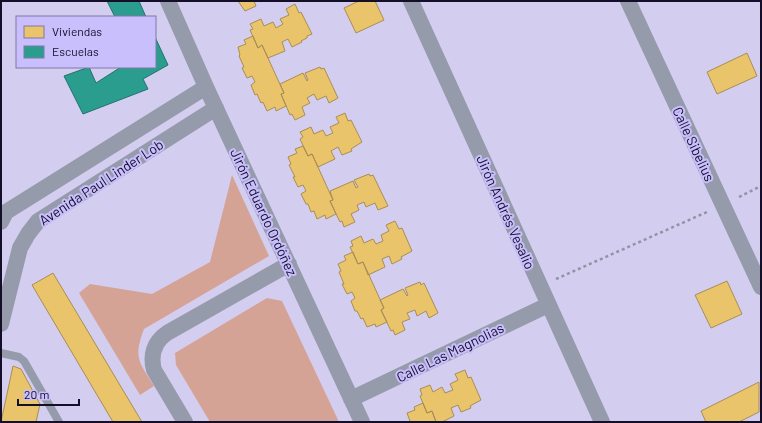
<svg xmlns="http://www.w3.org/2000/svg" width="762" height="423" font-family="Barlow,sans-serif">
<rect width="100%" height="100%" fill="#d3cdef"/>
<path fill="#d4a395" d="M 232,175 L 269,256 L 144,329 C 133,358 139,362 154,386 L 140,395 L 79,293 L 90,284 L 152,294 L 210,262 Z
M 267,298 L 282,301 L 339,422 L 210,422 L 176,365 L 175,353 Z"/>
<path fill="#e9c46a" stroke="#a98d56" d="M 238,1 L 254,1 L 256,6 L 245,11 Z
M 359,1 L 375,1 L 384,20 L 356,33 L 344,8 Z
M 295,4 L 299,13 L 301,12 L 312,34 L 307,36 L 307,38 L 301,41 L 302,42 L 292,47 L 288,39 L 282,42 L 285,51 L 268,58 L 262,45 L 258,48 L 250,30 L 253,29 L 250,24 L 261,19 L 264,26 L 273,22 L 276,28 L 283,24 L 280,19 L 289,15 L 286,9 Z
M 253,36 L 258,48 L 262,45 L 284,93 L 281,94 L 286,106 L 276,111 L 275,107 L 267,111 L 263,102 L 261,103 L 257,94 L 255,95 L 251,85 L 255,82 L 252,76 L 247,78 L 242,68 L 244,67 L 239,56 L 240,55 L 238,47 L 246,44 L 244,40 Z
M 747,53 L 757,76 L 717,94 L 707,72 Z
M 320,67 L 321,69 L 324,68 L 338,98 L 329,103 L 326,96 L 317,100 L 314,94 L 307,98 L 310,103 L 302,107 L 305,115 L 295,120 L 292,114 L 290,115 L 281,94 L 284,93 L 280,84 L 303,73 L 307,81 L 308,80 L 305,73 Z
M 345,113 L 348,121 L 351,120 L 362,142 L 351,149 L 352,151 L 342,155 L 338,147 L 331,151 L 335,159 L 318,167 L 312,154 L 308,156 L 300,139 L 303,137 L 300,132 L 311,127 L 314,134 L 323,130 L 326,136 L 333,133 L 330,127 L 339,123 L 336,117 Z
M 303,146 L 308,156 L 312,154 L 333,200 L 330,201 L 336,214 L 326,219 L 325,215 L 317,219 L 314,211 L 311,212 L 308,204 L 306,204 L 301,194 L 306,191 L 303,185 L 298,187 L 293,177 L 295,177 L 289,165 L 291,164 L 288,157 L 297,153 L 295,149 Z
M 369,174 L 370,176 L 373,175 L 388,206 L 378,210 L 375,203 L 366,207 L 364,202 L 357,205 L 359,210 L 351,214 L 355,222 L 344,227 L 342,221 L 340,222 L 330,201 L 333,200 L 330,191 L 353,181 L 356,188 L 358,187 L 354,180 Z
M 395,221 L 399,229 L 402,228 L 412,251 L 401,257 L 402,259 L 392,264 L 389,256 L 382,259 L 385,267 L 368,275 L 363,262 L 358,264 L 350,247 L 353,246 L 351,241 L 361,236 L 364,243 L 373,239 L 376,244 L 383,241 L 381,235 L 389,231 L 386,225 Z
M 353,252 L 358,264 L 363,262 L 384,308 L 381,310 L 387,322 L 376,327 L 375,324 L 367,327 L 363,318 L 361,319 L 357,311 L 355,311 L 351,301 L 355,298 L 352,292 L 347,294 L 342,284 L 344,284 L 339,272 L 341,271 L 338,264 L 346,260 L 344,256 Z
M 53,273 L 142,422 L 113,422 L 32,285 Z
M 727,281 L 742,314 L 711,328 L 695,295 Z
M 420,282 L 421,285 L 424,283 L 438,313 L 429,318 L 426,311 L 417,316 L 415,310 L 407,313 L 410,319 L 402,322 L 405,330 L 395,335 L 393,330 L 391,331 L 381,310 L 384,308 L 380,300 L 403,289 L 407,296 L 408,295 L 405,288 Z
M 13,366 L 21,369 L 40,404 L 36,422 L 1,422 Z
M 465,370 L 468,378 L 471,377 L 481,400 L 470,406 L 471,408 L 461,412 L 458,405 L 451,408 L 454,416 L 442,422 L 436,422 L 432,411 L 427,413 L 420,396 L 422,395 L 420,389 L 430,385 L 433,392 L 442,387 L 445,393 L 453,390 L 450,384 L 458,380 L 455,374 Z
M 759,382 L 759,412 L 739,422 L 706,422 L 701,411 Z
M 423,403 L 427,413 L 432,411 L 436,422 L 408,422 L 410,421 L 407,413 L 415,410 L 414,407 Z"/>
<path fill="#2a9d8f" stroke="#237270" d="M 107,1 L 139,1 L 146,17 L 115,17 Z
M 155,37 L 168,65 L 143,79 L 148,89 L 83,114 L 64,76 L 89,67 L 96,83 L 121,67 L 155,67 Z"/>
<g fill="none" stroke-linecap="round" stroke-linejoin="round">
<path stroke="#9294a4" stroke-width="2.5" stroke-dasharray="3 3" stroke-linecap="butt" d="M 739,197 L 761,186
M 556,279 L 707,212"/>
<path stroke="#969bac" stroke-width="8" d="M 1,353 L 19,357 L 24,361 L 59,422"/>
<path stroke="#969bac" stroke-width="16" d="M 168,1 L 206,87 L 362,422
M 411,1 L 602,422
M 628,1 L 761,287
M 1,222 L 6,212 L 206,87
M 1,324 L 20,248 L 28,234 L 38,221 L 216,108
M 351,399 L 548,305
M 185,422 L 154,370 C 150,355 154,342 167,333 L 289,264"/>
</g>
<g text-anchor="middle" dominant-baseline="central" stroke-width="4" stroke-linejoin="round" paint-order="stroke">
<g font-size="14" fill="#140e29" stroke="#c9bffd">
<text transform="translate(694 144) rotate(65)">Calle Sibelius</text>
<text transform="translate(101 182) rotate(-33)">Avenida Paul Linder Lob</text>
<text transform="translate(264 212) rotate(65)">Jirón Eduardo Ordóñez</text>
<text transform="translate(506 212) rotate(66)">Jirón Andrés Vesalio</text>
<text transform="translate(450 352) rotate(-26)">Calle Las Magnolias</text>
</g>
</g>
<rect width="762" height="423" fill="none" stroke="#140e29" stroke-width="4"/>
<rect x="16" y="16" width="140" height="52" fill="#c9bffd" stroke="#8178a8"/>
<rect x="24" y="26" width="20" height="12" fill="#e9c46a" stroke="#8178a8"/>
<text x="52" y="36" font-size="12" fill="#140e29">Viviendas</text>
<rect x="24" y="46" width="20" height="12" fill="#2a9d8f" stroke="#8178a8"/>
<text x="52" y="56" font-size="12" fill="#140e29">Escuelas</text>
<path d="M18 399v6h61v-6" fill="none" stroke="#140e29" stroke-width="2"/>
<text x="24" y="399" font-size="12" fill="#140e29" stroke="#c9bffd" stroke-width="3" paint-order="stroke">20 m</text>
</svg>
